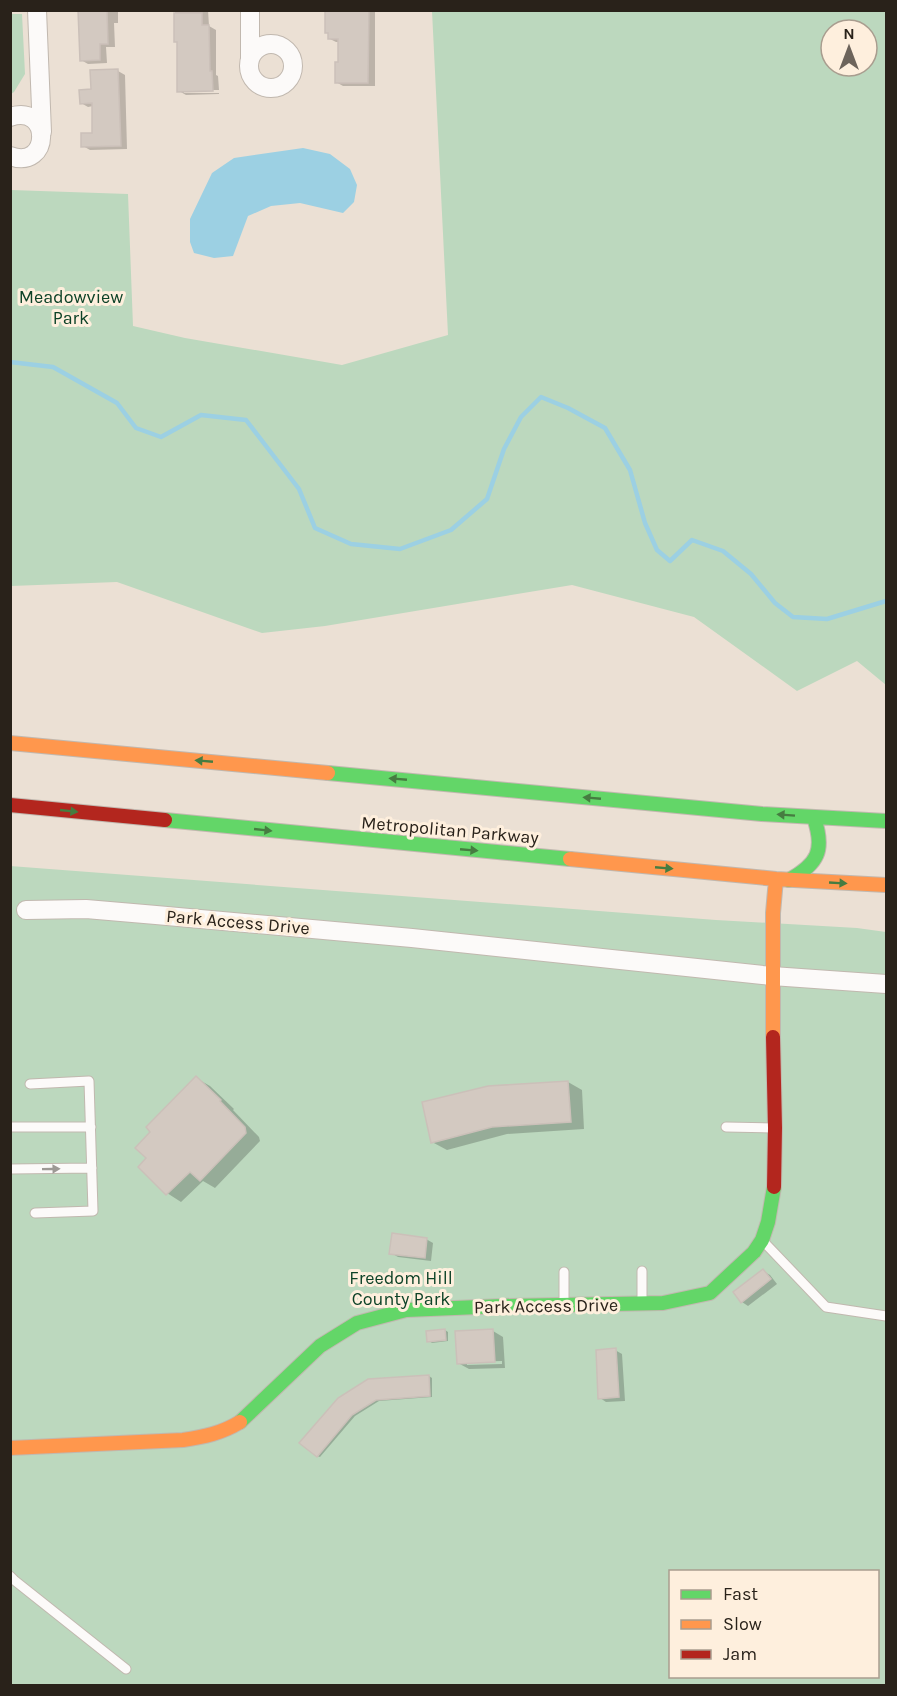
<svg xmlns="http://www.w3.org/2000/svg" width="897" height="1696" font-family="Karla,sans-serif">
<rect width="100%" height="100%" fill="#ebe0d4"/>
<path fill="#bcd8be" fill-rule="evenodd" d="M 432,11 L 886,11 L 886,685 L 857,661 L 797,691 L 694,617 L 572,585 L 325,626 L 262,633 L 117,582 L 11,586 L 11,190 L 128,194 L 133,326 L 185,338 L 342,365 L 448,335 ZM 831,30 L 867,30 L 867,66 L 831,66 Z
M 11,14 L 22,14 L 25,74 L 14,92 L 11,94 Z
M 10,866 L 716,920 L 857,928 L 886,932 L 886,1685 L 11,1685 ZM 670,1572 L 878,1572 L 878,1676 L 670,1676 Z"/>
<path fill="#9cd0e3" d="M 303,148 L 330,154 L 350,169 L 357,185 L 354,202 L 343,213 L 300,203 L 271,206 L 248,216 L 233,256 L 214,258 L 194,253 L 190,242 L 190,219 L 212,173 L 234,158 Z"/>
<path fill="#0003" fill-rule="evenodd" d="M 79,10 L 118,10 L 118,23 L 114,23 L 115,47 L 106,47 L 107,63 L 88,64 L 81,60 Z
M 175,10 L 208,10 L 209,26 L 216,30 L 216,75 L 218,76 L 219,90 L 184,90 L 184,93 L 219,93 L 219,94 L 186,95 L 179,91 L 178,43 L 176,41 Z
M 326,10 L 375,10 L 375,86 L 343,86 L 336,82 L 340,64 L 340,42 L 336,42 L 330,39 L 330,34 L 326,32 Z
M 118,71 L 125,75 L 127,149 L 90,150 L 83,146 L 94,134 L 93,106 L 88,107 L 81,103 L 92,90 Z
M 196,1078 L 210,1086 L 234,1109 L 233,1110 L 259,1137 L 260,1141 L 215,1188 L 203,1181 L 181,1202 L 167,1193 L 148,1158 Z
M 568,1082 L 582,1090 L 584,1129 L 507,1134 L 447,1150 L 432,1142 Z
M 426,1239 L 433,1243 L 431,1261 L 398,1257 L 391,1253 Z
M 763,1271 L 770,1275 L 777,1284 L 748,1306 L 742,1302 Z
M 445,1330 L 448,1332 L 448,1341 L 432,1343 L 429,1341 Z
M 493,1331 L 503,1337 L 505,1368 L 469,1369 L 458,1363 ZM 502,1361 L 502,1364 L 467,1365 L 467,1362 Z
M 615,1350 L 622,1354 L 625,1401 L 606,1402 L 600,1398 Z
M 429,1376 L 432,1378 L 432,1397 L 379,1401 L 355,1416 L 320,1457 L 317,1456 L 339,1399 Z"/>
<g fill="none" stroke-linecap="round" stroke-linejoin="round">
<path stroke="#9cd0e3" stroke-width="4.5" d="M 10,362 L 53,367 L 117,403 L 136,428 L 161,437 L 201,415 L 246,420 L 299,489 L 315,528 L 351,544 L 400,549 L 451,530 L 487,499 L 504,449 L 521,417 L 541,397 L 568,408 L 605,428 L 630,470 L 645,523 L 657,550 L 670,561 L 692,540 L 723,551 L 751,574 L 775,603 L 793,617 L 827,619 L 886,601"/>
</g>
<path fill="#d3c9c1" stroke="#cbc0b9" stroke-width="1.5" d="M 78,10 L 107,10 L 108,44 L 100,44 L 100,60 L 80,61 Z
M 325,10 L 369,10 L 368,83 L 335,83 L 335,62 L 338,62 L 338,39 L 328,39 L 328,33 L 325,33 Z
M 174,13 L 202,13 L 202,25 L 209,25 L 210,71 L 212,71 L 213,91 L 177,92 L 177,42 L 174,42 Z
M 118,69 L 121,146 L 81,147 L 81,133 L 92,133 L 92,103 L 80,104 L 79,90 L 91,89 L 90,70 Z
M 196,1076 L 221,1100 L 220,1101 L 245,1127 L 246,1133 L 200,1181 L 190,1172 L 166,1195 L 138,1167 L 146,1158 L 135,1148 L 150,1132 L 146,1127 Z
M 568,1081 L 571,1122 L 492,1127 L 431,1143 L 422,1102 L 488,1086 Z
M 392,1233 L 427,1238 L 425,1258 L 389,1254 Z
M 763,1269 L 771,1279 L 741,1303 L 733,1292 Z
M 445,1329 L 446,1340 L 427,1342 L 426,1331 Z
M 493,1329 L 495,1362 L 457,1364 L 455,1331 Z
M 616,1348 L 619,1397 L 598,1399 L 596,1350 Z
M 429,1375 L 430,1396 L 376,1400 L 352,1415 L 317,1457 L 299,1443 L 338,1398 L 368,1379 Z"/>
<g fill="none" stroke-linecap="round" stroke-linejoin="round">
<defs>
<path id="lane" d="M 30,1084 L 89,1081 L 93,1211 L 35,1213
M 10,1127 L 91,1127
M 726,1127 L 773,1128
M 10,1169 L 92,1168
M 762,1240 L 826,1307 L 886,1316
M 642,1271 L 642,1301
M 564,1272 L 564,1303
M 10,1576 L 14,1580 L 126,1669"/>
<path id="street" d="M 37,10 L 42,132
M 250,10 L 250,60
M249 66a22 22 0 1 1 44 0a22 22 0 1 1-44 0Z
M 10,117 C 52,103 51,171 10,156
M 26,910 L 86,909 L 156,915 L 412,938 L 772,976 L 886,984"/>
<path id="fast" d="M 328,773 L 762,814 L 886,821
M 165,820 L 570,859
M 789,880 C 818,864 825,850 814,818
M 240,1422 L 320,1346 L 357,1323 L 406,1310 L 503,1306 L 663,1303 L 710,1293 L 754,1252 L 762,1240 L 768,1222 L 774,1187"/>
<path id="slow" d="M 10,743 L 328,773
M 570,859 L 776,879 L 886,885
M 773,1037 L 773,913 L 776,879
M 10,1448 L 183,1440 C 204,1437 222,1433 240,1422"/>
<path id="jam" d="M 10,805 L 165,820
M 773,1037 L 775,1128 L 774,1187"/>
</defs>
<use href="#lane" stroke="#c1b8af" stroke-width="11"/>
<use href="#street" stroke="#c1b8af" stroke-width="20"/>
<use href="#fast" stroke="#c1b8af" stroke-width="16"/>
<use href="#slow" stroke="#c1b8af" stroke-width="16"/>
<use href="#jam" stroke="#c1b8af" stroke-width="16"/>
<use href="#lane" stroke="#fcfaf9" stroke-width="9"/>
<use href="#street" stroke="#fcfaf9" stroke-width="18"/>
<use href="#fast" stroke="#63d668" stroke-width="14"/>
<use href="#slow" stroke="#ff974d" stroke-width="14"/>
<use href="#jam" stroke="#b3261e" stroke-width="14"/>
</g>
<defs><path id="oneway-solid" d="M-6-.8H1V-3.2L6.5 0L1 3.2V.8H-6Z" transform="scale(1.5)"/></defs>
<g fill="#467c41">
<use href="#oneway-solid" transform="translate(204 761) rotate(-175)"/>
<use href="#oneway-solid" transform="translate(398 779) rotate(-175)"/>
<use href="#oneway-solid" transform="translate(592 798) rotate(-175)"/>
<use href="#oneway-solid" transform="translate(69 811) rotate(6)"/>
<use href="#oneway-solid" transform="translate(786 815) rotate(-176)"/>
<use href="#oneway-solid" transform="translate(263 830) rotate(6)"/>
<use href="#oneway-solid" transform="translate(469 850) rotate(5)"/>
<use href="#oneway-solid" transform="translate(664 868) rotate(5)"/>
<use href="#oneway-solid" transform="translate(838 883) rotate(3)"/>
</g>
<use fill="#9d9995" href="#oneway-solid" transform="translate(51 1169) rotate(-1)"/>
<g text-anchor="middle" dominant-baseline="central" stroke-width="6" stroke-linejoin="round" paint-order="stroke">
<g font-size="18" fill="#0d4227" stroke="#feefdd">
<text x="71" y="297">Meadowview<tspan x="71" dy="21">Park</tspan></text>
<text x="401" y="1278">Freedom Hill<tspan x="401" dy="21">County Park</tspan></text>
</g>
<g font-size="18" fill="#29221a" stroke="#feefdd">
<text transform="translate(450 830) rotate(5)">Metropolitan Parkway</text>
<text transform="translate(238 922) rotate(5)">Park Access Drive</text>
<text transform="translate(546 1306) rotate(-1)">Park Access Drive</text>
</g>
</g>
<rect width="897" height="1696" fill="none" stroke="#29221a" stroke-width="24"/>
<rect x="669" y="1570" width="210" height="108" fill="#feefdd" stroke="#a99d8f" stroke-width="1.5"/>
<rect x="681" y="1590" width="30" height="9" fill="#63d668" stroke="#a99d8f" stroke-width="1.5"/>
<text x="723" y="1600" font-size="18" fill="#29221a">Fast</text>
<rect x="681" y="1620" width="30" height="9" fill="#ff974d" stroke="#a99d8f" stroke-width="1.5"/>
<text x="723" y="1630" font-size="18" fill="#29221a">Slow</text>
<rect x="681" y="1650" width="30" height="9" fill="#b3261e" stroke="#a99d8f" stroke-width="1.5"/>
<text x="723" y="1660" font-size="18" fill="#29221a">Jam</text>
<g transform="translate(849 48)"><circle r="28" fill="#feefdd" stroke="#a99d8f" stroke-width="1.5"/>
<path d="M0-4.5L10 22L0 15L-10 22Z" fill="#6d645b"/>
<text y="-9" font-size="16" font-weight="bold" text-anchor="middle" fill="#29221a">N</text>
</g>
</svg>
